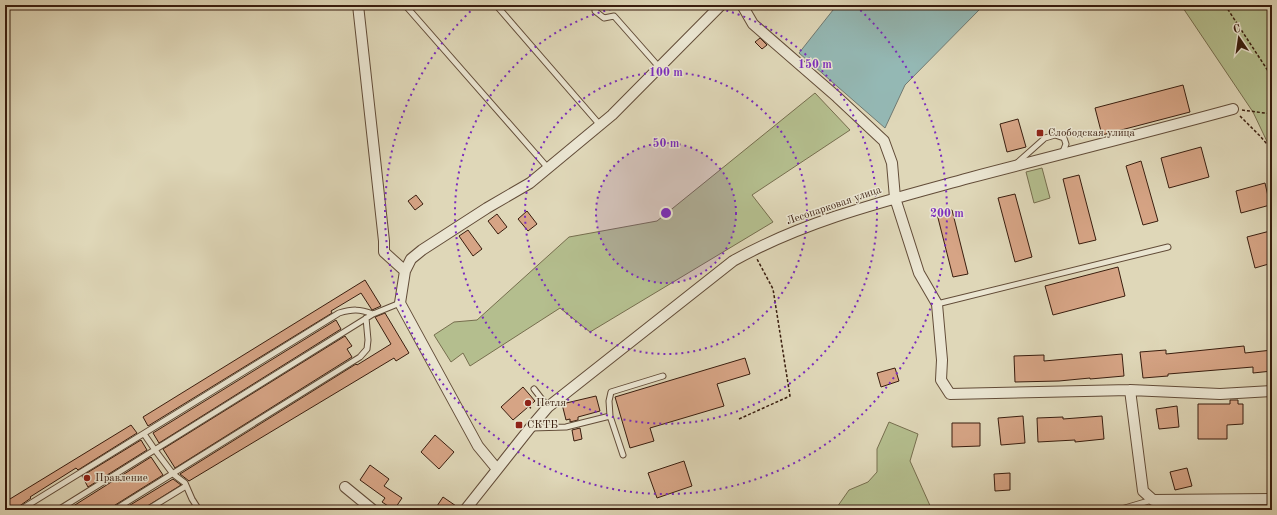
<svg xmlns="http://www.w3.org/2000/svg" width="1277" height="515" font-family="'Old Standard TT',serif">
<rect width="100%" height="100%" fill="#dfd7b8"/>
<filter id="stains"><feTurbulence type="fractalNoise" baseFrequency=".005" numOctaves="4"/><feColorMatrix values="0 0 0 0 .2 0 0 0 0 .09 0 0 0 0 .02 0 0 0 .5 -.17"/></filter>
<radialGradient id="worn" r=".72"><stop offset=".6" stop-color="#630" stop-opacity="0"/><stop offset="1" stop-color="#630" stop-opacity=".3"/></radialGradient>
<path fill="#b4be8e" stroke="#766e4e" d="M 1181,5 L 1272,5 L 1272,152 L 1253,112 Z
M 815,93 L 850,130 L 752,195 L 773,222 L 590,332 L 560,308 L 470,366 L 463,353 L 451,362 L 434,335 L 454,322 L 477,320 L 569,237 L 657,221 Z
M 1042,168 L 1050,198 L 1034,203 L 1026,172 Z
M 889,422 L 918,434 L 910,461 L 932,510 L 835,510 L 849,490 L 868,482 L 877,472 L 877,449 Z"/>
<path fill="#94b8b4" stroke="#707a72" d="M 837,5 L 982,5 L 980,9 L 905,85 L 885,128 L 799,53 Z"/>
<path fill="#d6a485" stroke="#391d0e" d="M 760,38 L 767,45 L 762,49 L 755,42 Z
M 1183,85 L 1190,112 L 1102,135 L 1095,108 Z
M 1018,119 L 1026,147 L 1007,152 L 1000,124 Z
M 1201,147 L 1209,177 L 1169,188 L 1161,158 Z
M 1141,161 L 1158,221 L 1143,225 L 1126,166 Z
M 1079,175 L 1096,240 L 1079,244 L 1063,179 Z
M 1265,183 L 1270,205 L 1241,213 L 1236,191 Z
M 1015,194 L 1032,257 L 1015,262 L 998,198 Z
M 416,195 L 423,204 L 415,210 L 408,201 Z
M 952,210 L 968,274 L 953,277 L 937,214 Z
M 527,211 L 537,224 L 528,231 L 518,219 Z
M 497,214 L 507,227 L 498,234 L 488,221 Z
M 468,230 L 482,249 L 473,256 L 459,236 Z
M 1270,231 L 1272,237 L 1272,263 L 1255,268 L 1247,237 Z
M 1118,267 L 1125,296 L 1053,315 L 1045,286 Z
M 365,280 L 381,306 L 372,310 L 361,293 L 331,311 L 332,313 L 148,426 L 143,417 Z
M 385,313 L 409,353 L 396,361 L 394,358 L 189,481 L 180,474 L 356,364 L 357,365 L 391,344 L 375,317 Z
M 336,320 L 341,329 L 159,443 L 153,433 Z
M 345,336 L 352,346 L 347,349 L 352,357 L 175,468 L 163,449 Z
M 1244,346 L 1245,353 L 1272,350 L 1272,371 L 1253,373 L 1253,367 L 1168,374 L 1168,376 L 1143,378 L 1140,352 L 1166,350 L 1166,354 Z
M 1122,354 L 1124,376 L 1090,379 L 1090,378 L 1059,381 L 1015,382 L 1014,356 L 1044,355 L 1044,361 Z
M 745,358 L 750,374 L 717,384 L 724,406 L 650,428 L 654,441 L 630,448 L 615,397 Z
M 895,368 L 899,381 L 881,387 L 877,373 Z
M 523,387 L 535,401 L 513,420 L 501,407 Z
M 596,396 L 600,411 L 578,417 L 578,420 L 570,422 L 570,419 L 566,420 L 562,404 Z
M 1230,400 L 1238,400 L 1238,404 L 1243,404 L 1243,424 L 1227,425 L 1227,439 L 1198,439 L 1198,404 L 1230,404 Z
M 1177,406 L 1179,427 L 1159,429 L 1156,409 Z
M 1023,416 L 1025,443 L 1001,445 L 998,418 Z
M 1102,416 L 1104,439 L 1075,442 L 1075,440 L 1038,442 L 1037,418 L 1063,417 L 1063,419 Z
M 952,423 L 980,423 L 980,446 L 952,447 Z
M 131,425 L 137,433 L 78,470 L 76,468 L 30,497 L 31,498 L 18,507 L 16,510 L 5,510 L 5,502 Z
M 580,428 L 582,439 L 574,441 L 572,430 Z
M 435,435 L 454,452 L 439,469 L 421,452 Z
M 141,440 L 147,450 L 88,487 L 82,476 Z
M 151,457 L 163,475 L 112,507 L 110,510 L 67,510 Z
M 684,461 L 692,486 L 657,498 L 648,473 Z
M 370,465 L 389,479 L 384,486 L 402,498 L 394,510 L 382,502 L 385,498 L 360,480 Z
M 1187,468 L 1192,486 L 1175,490 L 1170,472 Z
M 1010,473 L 1010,490 L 995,491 L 994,474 Z
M 173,479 L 181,485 L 141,510 L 122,510 Z
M 443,497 L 459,508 L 459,510 L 443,510 L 437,506 Z"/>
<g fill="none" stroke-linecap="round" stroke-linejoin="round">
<defs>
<path id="lane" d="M 405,5 L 548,168
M 496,5 L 600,125
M 595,5 L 595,11 L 604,18 L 614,16 L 659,67
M 1017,163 L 1045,138 L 1055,135 L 1064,138 L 1066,144 L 1062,154
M 937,304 L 1168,247
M 534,389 L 548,407
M 610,416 L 609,401 L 611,392 L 663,376
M 531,428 L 566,427 L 610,416 L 623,455
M 144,434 L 155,450 L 173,474 L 185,483 L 192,499 L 199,510
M 20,510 L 339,313 C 353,309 359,309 373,314 L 400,303
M 58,510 L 373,314
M 114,510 L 360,357 L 367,349 L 368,340 L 366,318
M 147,510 L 186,486
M 1118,510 L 1152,500"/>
<path id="street" d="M 358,5 L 384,241 L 384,252 L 405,271
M 742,5 L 753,24 L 837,97 L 884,141 L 892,163 L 895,198 L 919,273 L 937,304 L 942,360 L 941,380 L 950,394 L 1130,390 L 1220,394 L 1272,391
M 1130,390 L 1143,491 L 1153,500 L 1272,499
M 497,469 L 478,446 L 400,303 L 405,271 L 411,259 L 422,250 L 487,208 L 530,183 L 612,115 L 721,5
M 345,487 L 373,510
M 465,510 L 530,428 L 548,407 L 733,261 C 806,220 889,200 969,178 C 1057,155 1145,133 1233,109"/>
</defs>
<use href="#lane" stroke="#624c38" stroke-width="7"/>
<use href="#street" stroke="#624c38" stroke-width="12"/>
<path stroke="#391d0e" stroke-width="1.5" stroke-dasharray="3 2" stroke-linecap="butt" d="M 1225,5 L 1272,77
M 1242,110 L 1272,114
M 1240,116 L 1260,136 L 1272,150
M 529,406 L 532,410
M 739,419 L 790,396 L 773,289 L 757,259"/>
<use href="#lane" stroke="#eae5d1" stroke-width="5"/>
<use href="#street" stroke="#eae5d1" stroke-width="10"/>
</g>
<circle cx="666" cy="213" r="70" fill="#7b2cbf" fill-opacity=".12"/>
<g fill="none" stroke="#7b2cbf" stroke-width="2" stroke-dasharray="2 4">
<circle cx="666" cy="213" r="70"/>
<circle cx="666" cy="213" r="141"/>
<path d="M703 5A211 211 0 1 1 629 5"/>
<path d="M856 6A281 281 0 1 1 476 6"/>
</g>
<g fill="#8f2418" stroke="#eae5d1" stroke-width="1.5">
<rect x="1036" y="129" width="8" height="8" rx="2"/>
<circle cx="528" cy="403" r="4"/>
<rect x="515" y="421" width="8" height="8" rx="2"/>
<circle cx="87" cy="478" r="4"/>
</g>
<g text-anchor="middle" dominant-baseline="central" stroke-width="3" stroke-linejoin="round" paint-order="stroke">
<g font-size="11" fill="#391d0e" stroke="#eae5d1" text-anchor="start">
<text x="1048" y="133">Слободская улица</text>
<text x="536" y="403">Петля</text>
<text x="527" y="425">СКТБ</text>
<text x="95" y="478">Правление</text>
</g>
<g font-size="11" fill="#391d0e" stroke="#eae5d1">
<text transform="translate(834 206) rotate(-19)">Лесопарковая улица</text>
</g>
</g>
<circle cx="666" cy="213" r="6" fill="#7b2cbf" stroke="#eae5d1" stroke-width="2"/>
<g font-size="12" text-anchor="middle" font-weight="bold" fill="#7b2cbf" stroke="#eae5d1" stroke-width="3" stroke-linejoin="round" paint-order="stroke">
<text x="815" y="68">150 m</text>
<text x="666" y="76">100 m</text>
<text x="666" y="147">50 m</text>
<text x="947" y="217">200 m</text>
</g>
<rect width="1277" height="515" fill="none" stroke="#dfd7b8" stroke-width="20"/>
<rect x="6" y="6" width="1265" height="503" fill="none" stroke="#391d0e" stroke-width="2"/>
<rect x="10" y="10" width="1257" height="495" fill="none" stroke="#391d0e"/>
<g transform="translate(1239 38) rotate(347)" stroke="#eae5d1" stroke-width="3" paint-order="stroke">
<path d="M0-3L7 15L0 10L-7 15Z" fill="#391d0e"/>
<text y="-6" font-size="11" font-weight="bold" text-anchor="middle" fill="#391d0e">С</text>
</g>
<rect width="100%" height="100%" filter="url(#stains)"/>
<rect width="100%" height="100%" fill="url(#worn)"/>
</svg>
